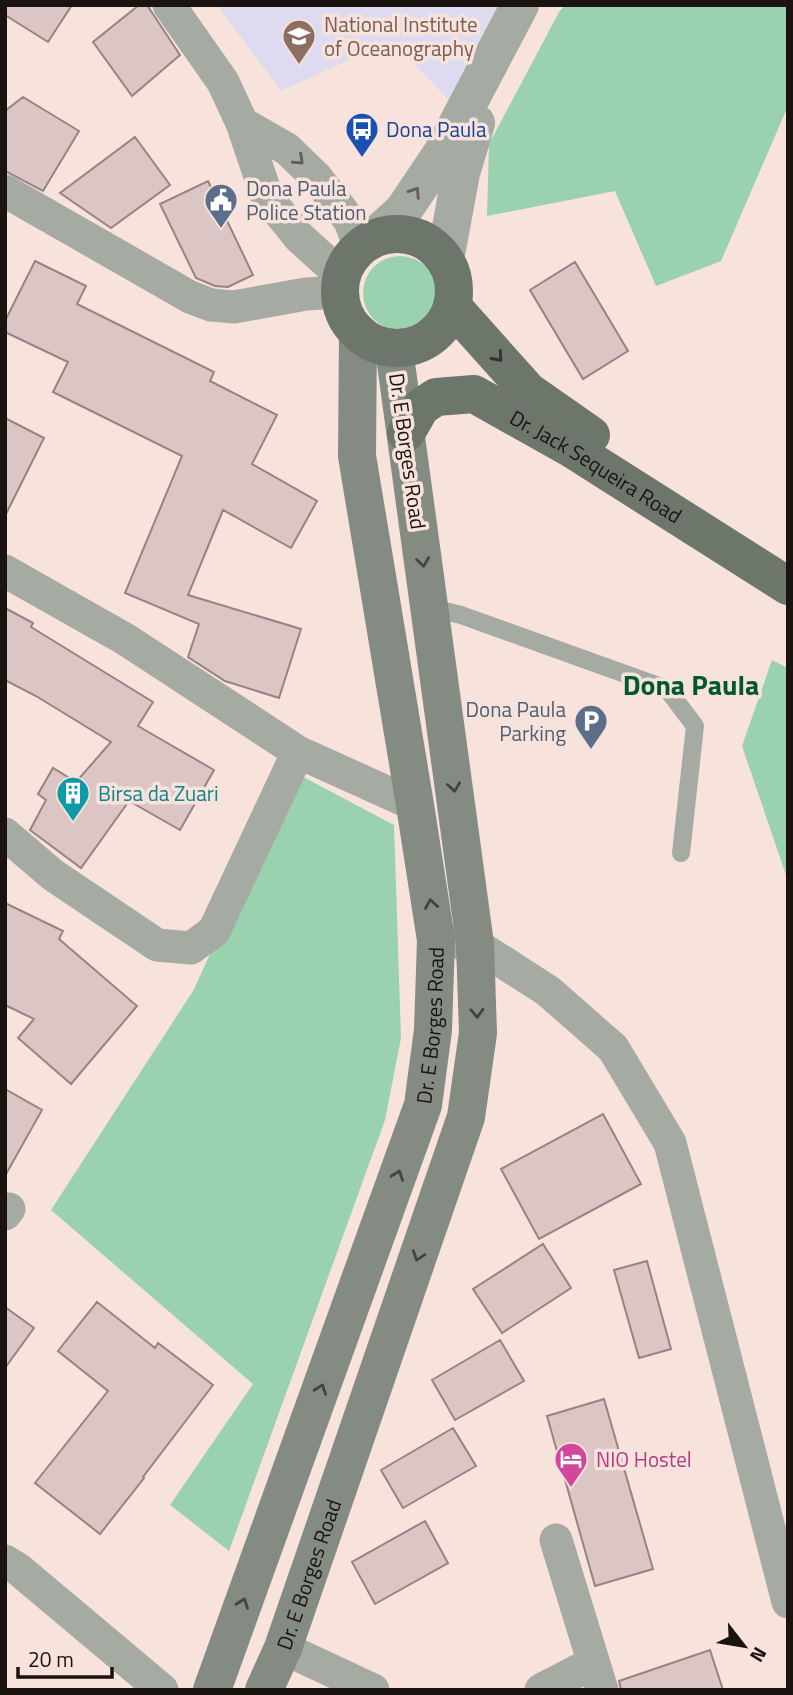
<svg xmlns="http://www.w3.org/2000/svg" width="793" height="1695" font-family="'Titillium Web',sans-serif">
<rect width="100%" height="100%" fill="#f7e3db"/>
<path fill="#dedbf1" d="M 217,5 L 500,5 L 449,100 L 391,41 L 281,91 Z"/>
<path fill="#9ad1af" d="M 565,5 L 788,5 L 788,106 L 721,261 L 656,286 L 615,191 L 487,216 L 489,144 L 559,12 Z
M363 293a37 37 0 1 1 74 0a37 37 0 1 1-74 0Z
M 772,660 L 788,668 L 788,881 L 742,746 Z
M 294,772 L 394,825 L 401,1038 L 385,1120 L 229,1551 L 170,1505 L 253,1384 L 51,1210 L 193,991 Z"/>
<path fill="#dcc6c5" stroke="#978382" stroke-width="2" d="M 5,5 L 72,5 L 48,42 L 5,15 Z
M 139,5 L 147,5 L 180,55 L 132,96 L 93,42 Z
M 23,97 L 79,131 L 43,191 L 5,171 L 5,111 Z
M 135,137 L 170,185 L 111,228 L 60,193 Z
M 208,181 L 253,275 L 228,287 L 215,286 L 196,278 L 160,204 Z
M 35,261 L 86,286 L 77,304 L 214,372 L 210,381 L 277,415 L 252,464 L 317,501 L 291,548 L 223,510 L 188,595 L 301,629 L 279,698 L 225,681 L 188,657 L 199,624 L 125,593 L 182,456 L 53,392 L 68,362 L 5,332 L 5,321 Z
M 575,262 L 628,351 L 583,379 L 530,290 Z
M 5,418 L 44,438 L 5,516 Z
M 5,608 L 33,623 L 31,627 L 153,702 L 138,726 L 214,770 L 180,830 L 129,801 L 81,868 L 30,830 L 46,800 L 38,794 L 53,768 L 76,782 L 111,742 L 36,696 L 7,681 L 5,684 Z
M 5,903 L 63,931 L 59,939 L 137,1006 L 71,1084 L 18,1038 L 34,1019 L 5,1005 Z
M 5,1089 L 42,1110 L 5,1176 Z
M 603,1114 L 641,1184 L 539,1239 L 501,1169 Z
M 543,1244 L 571,1288 L 502,1333 L 473,1289 Z
M 647,1261 L 671,1349 L 639,1358 L 614,1270 Z
M 97,1302 L 155,1348 L 158,1343 L 213,1385 L 143,1477 L 144,1478 L 100,1534 L 35,1483 L 108,1391 L 58,1351 Z
M 5,1307 L 34,1328 L 5,1368 Z
M 500,1340 L 524,1381 L 455,1420 L 432,1380 Z
M 604,1399 L 653,1569 L 595,1586 L 547,1416 Z
M 453,1428 L 476,1466 L 403,1508 L 381,1470 Z
M 425,1521 L 448,1563 L 375,1604 L 352,1562 Z
M 710,1650 L 723,1690 L 621,1690 L 619,1681 Z"/>
<g fill="none" stroke-linecap="round" stroke-linejoin="round">
<path stroke="#a5aaa3" stroke-width="18" d="M 429,607 L 461,615 L 667,689 L 695,726 L 681,853"/>
<path stroke="#a5aaa3" stroke-width="33" d="M 169,5 L 223,82 L 242,123 L 267,197 L 299,237 L 342,276
M 242,123 L 287,149 L 316,177 L 350,221 L 360,248
M 5,191 L 190,297 L 211,305 L 234,307 L 306,294 L 340,292
M 5,571 L 125,639 L 298,752 L 415,805
M 5,834 L 53,875 L 157,945 L 191,948 L 214,931 L 298,752
M 453,942 L 475,944 L 548,991 L 613,1048 L 670,1143 L 788,1602
M 5,1214 L 9,1209
M 556,1540 L 602,1690
M 5,1561 L 18,1569 L 162,1690
M 283,1648 L 373,1690
M 541,1690 L 593,1663"/>
<path stroke="#a5aaa3" stroke-width="38" d="M 369,242 L 403,211 L 442,153 L 520,5
M 445,260 L 461,173 L 476,123"/>
<g stroke="#848b82" stroke-width="38">
<path id="s1" d="M 212,1690 L 423,1105 L 433,1030 L 436,940 L 415,805 L 357,456 L 358,332"/>
<path id="s2" d="M 264,1690 L 283,1648 L 466,1117 L 478,1033 L 475,944 L 394,349"/>
</g>
<g stroke="#6d766a" stroke-width="38">
<circle cx="397" cy="291" r="57"/>
<path d="M 452,306 L 528,391 L 591,435"/>
<path id="s3" d="M 406,433 L 421,407 L 436,397 L 474,394 L 572,449 L 788,586"/>
</g>
</g>
<defs><path id="oneway-chevron" d="M-2-3.5L2.5 0L-2 3.5" fill="none" stroke-width="1.6" stroke-linecap="round" stroke-linejoin="round" transform="scale(1.75)"/></defs>
<g stroke="#605e5a">
<use href="#oneway-chevron" transform="translate(299 160) rotate(43)"/>
<use href="#oneway-chevron" transform="translate(415 192) rotate(-57)"/>
</g>
<use stroke="#33312b" href="#oneway-chevron" transform="translate(498 357) rotate(48)"/>
<g stroke="#44433e">
<use href="#oneway-chevron" transform="translate(423 562) rotate(82)"/>
<use href="#oneway-chevron" transform="translate(454 787) rotate(82)"/>
<use href="#oneway-chevron" transform="translate(431 904) rotate(-99)"/>
<use href="#oneway-chevron" transform="translate(477 1013) rotate(88)"/>
<use href="#oneway-chevron" transform="translate(398 1175) rotate(-70)"/>
<use href="#oneway-chevron" transform="translate(418 1256) rotate(109)"/>
<use href="#oneway-chevron" transform="translate(321 1389) rotate(-70)"/>
<use href="#oneway-chevron" transform="translate(243 1603) rotate(-70)"/>
</g>
<defs>
<symbol id="university-pin" viewBox="-11 -11 22 30"><path d="M0 17L-7.5 6A9.5 9.5 0 1 1 7.5 6Z" fill="#8d6e63" stroke="#f7e3db"/><path d="M0-5L7-2L0 1L-7-2ZM-4 1L0 2.5L4 1V4Q0 6-4 4Z" fill="#fff"/></symbol>
<symbol id="bus-pin" viewBox="-11 -11 22 30"><path d="M0 17L-7.5 6A9.5 9.5 0 1 1 7.5 6Z" fill="#1a4fb4" stroke="#f7e3db"/><path d="M-5-6H5V4H4V6H2V4H-2V6H-4V4H-5ZM-3.5-4V0h7V-4ZM-3.5 1.2v1.5H-2V1.2ZM2 1.2v1.5H3.5V1.2Z" fill="#fff"/></symbol>
<symbol id="civic-pin" viewBox="-11 -11 22 30"><path d="M0 17L-7.5 6A9.5 9.5 0 1 1 7.5 6Z" fill="#5c6f8a" stroke="#f7e3db"/><path d="M-.6-6.5H3V-4.5H.6V-3L4-1V1h2V6H-6V1h2V-1L-.6-3ZM-1.2 2.5V6h2.4V2.5Z" fill="#fff"/></symbol>
<symbol id="parking-pin" viewBox="-11 -11 22 30"><path d="M0 17L-7.5 6A9.5 9.5 0 1 1 7.5 6Z" fill="#5c6f8a" stroke="#f7e3db"/><path d="M-3.5-5.5H1a3.5 3.5 0 0 1 0 7H-1V5.5H-3.5ZM-1-3.4V-.6H.8a1.4 1.4 0 0 0 0-2.8Z" fill="#fff"/></symbol>
<symbol id="building-pin" viewBox="-11 -11 22 30"><path d="M0 17L-7.5 6A9.5 9.5 0 1 1 7.5 6Z" fill="#0f9aa8" stroke="#f7e3db"/><path d="M-4-6H4V6H1V3H-1V6H-4ZM-2.5-4.3h1.7v1.8h-1.7ZM.8-4.3h1.7v1.8H.8ZM-2.5-1h1.7V.8h-1.7ZM.8-1h1.7V.8H.8Z" fill="#fff"/></symbol>
<symbol id="hotel-pin" viewBox="-11 -11 22 30"><path d="M0 17L-7.5 6A9.5 9.5 0 1 1 7.5 6Z" fill="#d1479c" stroke="#f7e3db"/><path d="M-6-4.5h1.5V1H6V5H4.5V3h-9V5H-6ZM-4 0a1.8 1.8 0 1 1 3.6 0ZM.5 0V-2.5h3Q6-2.5 6 0Z" fill="#fff"/></symbol>
</defs>
<g fill-rule="evenodd">
<use href="#university-pin" x="280" y="17" width="38" height="52"/>
<use href="#bus-pin" x="343" y="110" width="38" height="52"/>
<use href="#civic-pin" x="202" y="181" width="38" height="52"/>
<use href="#parking-pin" x="572" y="702" width="38" height="52"/>
<use href="#building-pin" x="54" y="774" width="38" height="52"/>
<use href="#hotel-pin" x="552" y="1440" width="38" height="52"/>
</g>
<g text-anchor="middle" dominant-baseline="central" stroke-width="7" stroke-linejoin="round" paint-order="stroke">
<g font-size="21" fill="#785e54" stroke="#f7e3db" text-anchor="start">
<text x="324" y="24">National Institute<tspan x="324" dy="24">of Oceanography</tspan></text>
</g>
<g font-size="21" fill="#164399" stroke="#f7e3db" text-anchor="start">
<text x="386" y="129">Dona Paula</text>
</g>
<g font-size="21" fill="#4e5e75" stroke="#f7e3db" text-anchor="start">
<text x="246" y="188">Dona Paula<tspan x="246" dy="24">Police Station</tspan></text>
<text x="566" y="709" text-anchor="end">Dona Paula<tspan x="566" dy="24">Parking</tspan></text>
</g>
<g font-size="21" fill="#1a1310" stroke="#f7e3db">
<text transform="translate(408 451) rotate(82)">Dr. E Borges Road</text>
<text stroke="none"><textPath href="#s3" startOffset="228">Dr. Jack Sequeira Road</textPath></text>
<text stroke="none"><textPath href="#s1" startOffset="702">Dr. E Borges Road</textPath></text>
<text stroke="none"><textPath href="#s2" startOffset="124">Dr. E Borges Road</textPath></text>
</g>
<g font-size="21" fill="#0d838f" stroke="#f7e3db" text-anchor="start">
<text x="98" y="793">Birsa da Zuari</text>
</g>
<g font-size="21" fill="#b23c85" stroke="#f7e3db" text-anchor="start">
<text x="596" y="1459">NIO Hostel</text>
</g>
<g font-size="28" font-weight="bold" fill="#01572e" stroke="#f7e3db">
<text x="691" y="684">Dona Paula</text>
</g>
</g>
<rect width="793" height="1695" fill="none" stroke="#1a1310" stroke-width="14"/>
<g transform="translate(744 1646) rotate(121)" stroke="#f7e3db" stroke-width="5" paint-order="stroke">
<path d="M0-5L12 26L0 18L-12 26Z" fill="#1a1310"/>
<text y="-10" font-size="19" font-weight="bold" text-anchor="middle" fill="#1a1310">N</text>
</g>
<path d="M18 1667v10h94v-10" fill="none" stroke="#1a1310" stroke-width="3.5"/>
<text x="28" y="1667" font-size="21" fill="#1a1310" stroke="#f7e3db" stroke-width="5" paint-order="stroke">20 m</text>
</svg>
